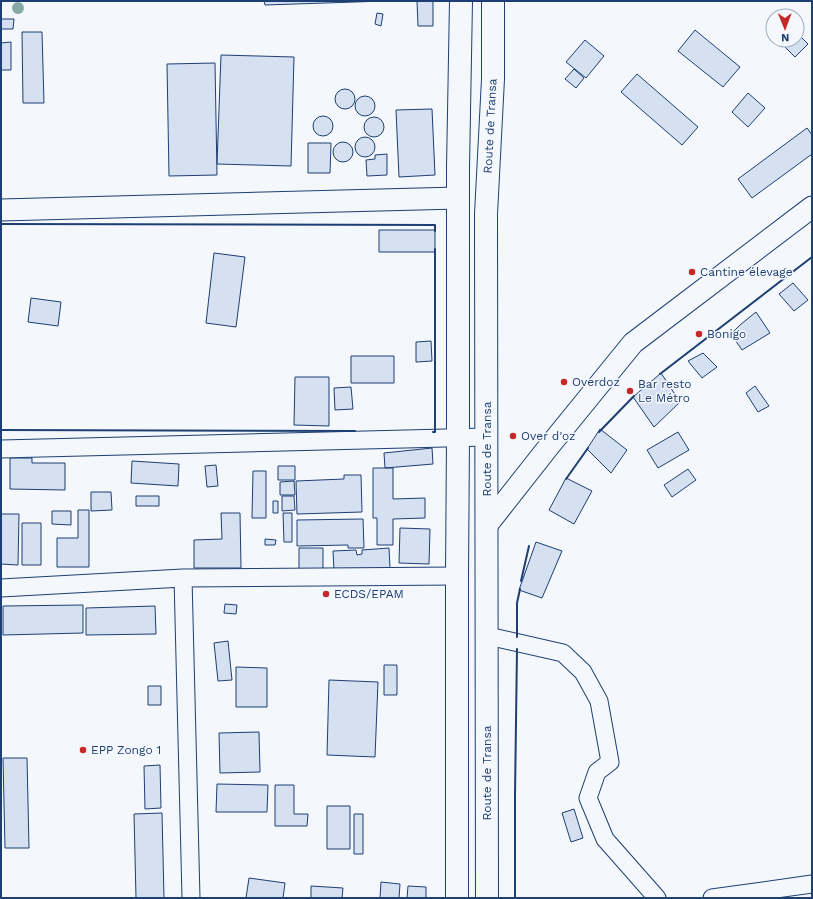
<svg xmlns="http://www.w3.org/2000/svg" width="813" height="899" font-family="'Work Sans',sans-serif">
<rect width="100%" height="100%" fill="#f4f7fb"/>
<path fill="#d5e0f0" stroke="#1d3f73" d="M 264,1 L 385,1 L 265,5 Z
M 417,1 L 433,1 L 433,26 L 418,26 Z
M 377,13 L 383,14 L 381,26 L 375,24 Z
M 1,19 L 14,19 L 13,29 L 1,29 Z
M 695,30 L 740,67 L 723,87 L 678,51 Z
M 22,32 L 42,32 L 44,103 L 23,103 Z
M 797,33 L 808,44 L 795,57 L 783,45 L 787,40 L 797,40 Z
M 585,40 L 604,56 L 586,78 L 566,62 Z
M 11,42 L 11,70 L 1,70 L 1,43 Z
M 221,55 L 294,57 L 291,166 L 217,164 Z
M 215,63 L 217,175 L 169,176 L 167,64 Z
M 574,69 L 584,78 L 576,88 L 565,79 Z
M 637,74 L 698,127 L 682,145 L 621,92 Z
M335 99a10 10 0 1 1 20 0a10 10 0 1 1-20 0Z
M 748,93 L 765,108 L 748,127 L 732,112 Z
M355 106a10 10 0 1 1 20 0a10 10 0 1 1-20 0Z
M 432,109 L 435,175 L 399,177 L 396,110 Z
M313 126a10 10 0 1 1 20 0a10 10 0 1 1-20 0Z
M364 127a10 10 0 1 1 20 0a10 10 0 1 1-20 0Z
M 807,128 L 812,135 L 812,154 L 752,198 L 738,179 Z
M355 147a10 10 0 1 1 20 0a10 10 0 1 1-20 0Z
M333 152a10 10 0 1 1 20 0a10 10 0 1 1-20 0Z
M 308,143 L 331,143 L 330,173 L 308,173 Z
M 387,154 L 387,175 L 367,176 L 366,160 L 375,159 L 375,155 Z
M 379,230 L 435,230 L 435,252 L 379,252 Z
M 214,253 L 245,257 L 236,327 L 206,323 Z
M 793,283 L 808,300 L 794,311 L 779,294 Z
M 31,298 L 61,302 L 58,326 L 28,322 Z
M 756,312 L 770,333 L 742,350 L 731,334 L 740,325 Z
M 431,341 L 432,361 L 416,362 L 416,342 Z
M 703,353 L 717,367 L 702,378 L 688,361 Z
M 351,356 L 394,356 L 394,383 L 351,383 Z
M 661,373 L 680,402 L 654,427 L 633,397 Z
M 295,377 L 329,377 L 329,426 L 294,425 Z
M 755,386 L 769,406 L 758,412 L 746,393 Z
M 351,387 L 353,409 L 335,410 L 334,388 Z
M 600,429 L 627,450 L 611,473 L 587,449 Z
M 678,432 L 689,450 L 658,468 L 647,450 Z
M 432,448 L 433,464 L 385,468 L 384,453 Z
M 10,458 L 32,458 L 32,463 L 65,463 L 65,490 L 10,489 Z
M 132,461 L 179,464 L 178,486 L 131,483 Z
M 216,465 L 218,486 L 207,487 L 205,466 Z
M 278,466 L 295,466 L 295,480 L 278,480 Z
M 373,468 L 393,468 L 393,499 L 425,498 L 425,518 L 393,519 L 393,545 L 377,545 L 377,518 L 373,518 Z
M 688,469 L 696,480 L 672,497 L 664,485 Z
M 253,471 L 266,471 L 266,518 L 252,518 Z
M 344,475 L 361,475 L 362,512 L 297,514 L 296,481 L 344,479 Z
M 566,478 L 592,491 L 574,524 L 549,510 Z
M 294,481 L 295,495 L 280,495 L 280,482 Z
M 91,492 L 111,492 L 112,510 L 91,511 Z
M 136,496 L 159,496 L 159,506 L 136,506 Z
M 282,496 L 294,496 L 295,510 L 282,511 Z
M 273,501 L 278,501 L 278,513 L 273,513 Z
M 78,510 L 89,510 L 89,567 L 57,567 L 57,538 L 78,538 Z
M 52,511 L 71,511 L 71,525 L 52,524 Z
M 221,513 L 240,513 L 241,568 L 194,568 L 194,540 L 222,539 Z
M 283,513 L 292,513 L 292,542 L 284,542 Z
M 1,514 L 19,514 L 18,565 L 1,564 Z
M 363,519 L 364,548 L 348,548 L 348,545 L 297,546 L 297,520 Z
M 22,523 L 41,523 L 41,565 L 22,565 Z
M 400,528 L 430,529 L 429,564 L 399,563 Z
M 265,539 L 276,540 L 275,545 L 265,545 Z
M 536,542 L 562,551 L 542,598 L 519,590 Z
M 299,548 L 323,548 L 323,570 L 299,570 Z
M 389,548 L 390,568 L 334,571 L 333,551 L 356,550 L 357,555 L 362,554 L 362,550 Z
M 225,604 L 237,605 L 236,614 L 224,613 Z
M 83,605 L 83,633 L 3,635 L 3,606 Z
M 155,606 L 156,634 L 86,635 L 86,608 Z
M 228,641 L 232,680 L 218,681 L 214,643 Z
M 384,665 L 397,665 L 397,695 L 384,695 Z
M 236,667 L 267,668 L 267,707 L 236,707 Z
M 329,680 L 378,682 L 375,757 L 327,755 Z
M 148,686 L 161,686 L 161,705 L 148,705 Z
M 259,732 L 260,772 L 220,773 L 219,733 Z
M 3,758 L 27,758 L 29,848 L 5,848 Z
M 160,765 L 161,808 L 145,809 L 144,766 Z
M 217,784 L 268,785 L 267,812 L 216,812 Z
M 275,785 L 294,785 L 294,814 L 308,814 L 307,826 L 275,826 Z
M 327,806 L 350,806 L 350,849 L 327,849 Z
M 574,809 L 583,838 L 571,842 L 562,813 Z
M 162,813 L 164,898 L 136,898 L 134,814 Z
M 354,814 L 363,814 L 363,854 L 354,854 Z
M 249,878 L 285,883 L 283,898 L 246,898 Z
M 381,882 L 400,884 L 399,898 L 380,898 Z
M 311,886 L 343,888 L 342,898 L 311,898 Z
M 408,886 L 426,887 L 426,898 L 407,898 Z"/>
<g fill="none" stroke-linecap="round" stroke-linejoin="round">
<defs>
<path id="minor" d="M 1,449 L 486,437
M 183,578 L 191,898
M 1,588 L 183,578 L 457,576
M 488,636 L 563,653 L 583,672 L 599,701 L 610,762 L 597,772 L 588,798 L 605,839 L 657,898
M 712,898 L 812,884"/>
<path id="tertiary" d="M 1,210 L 458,198
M 487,525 L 550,445 L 633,343 L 812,207"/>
<path id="primary" d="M 457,898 L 457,576 L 458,438 L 458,168 L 461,1
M 487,898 L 486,214 L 493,79 L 493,1"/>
</defs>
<use href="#minor" stroke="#1d3f73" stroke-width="19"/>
<use href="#tertiary" stroke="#1d3f73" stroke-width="23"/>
<use href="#primary" stroke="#1d3f73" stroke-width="24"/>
<use href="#minor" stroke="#f4f7fb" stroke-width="17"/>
<use href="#tertiary" stroke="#f4f7fb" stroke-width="21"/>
<use href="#primary" stroke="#f4f7fb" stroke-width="22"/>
<path stroke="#1d3f73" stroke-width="2" d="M 1,224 L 435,225 L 435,231
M 660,374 L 812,257
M 1,430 L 355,431
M 433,432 L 435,432 L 435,249
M 599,432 L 634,396
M 566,479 L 588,448
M 521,581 L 529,546
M 517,637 L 517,603 L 520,589
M 515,898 L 515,795 L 517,649"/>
</g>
<circle fill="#86aba6" cx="18" cy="8" r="6"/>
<g fill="#c62828" stroke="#f4f7fb" stroke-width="1.5">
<circle cx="692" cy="272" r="4"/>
<circle cx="699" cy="334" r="4"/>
<circle cx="564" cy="382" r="4"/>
<circle cx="630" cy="391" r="4"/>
<circle cx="513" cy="436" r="4"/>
<circle cx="326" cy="594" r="4"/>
<circle cx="83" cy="750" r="4"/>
</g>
<g text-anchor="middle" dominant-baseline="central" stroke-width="3" stroke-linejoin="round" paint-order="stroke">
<g font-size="12" fill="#1d3f73" stroke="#f4f7fb">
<text transform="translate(490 126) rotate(-87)">Route de Transa</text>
<text transform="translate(487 449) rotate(-90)">Route de Transa</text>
<text transform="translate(487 773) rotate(-90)">Route de Transa</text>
</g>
<g font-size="12" fill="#1d3f73" stroke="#f4f7fb" text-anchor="start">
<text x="700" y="272">Cantine élevage</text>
<text x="707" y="334">Bonigo</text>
<text x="572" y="382">Overdoz</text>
<text x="638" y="384">Bar resto<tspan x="638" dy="14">Le Métro</tspan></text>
<text x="521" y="436">Over d'oz</text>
<text x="334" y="594">ECDS/EPAM</text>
<text x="91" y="750">EPP Zongo 1</text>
</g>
</g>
<rect width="813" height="899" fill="none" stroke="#1d3f73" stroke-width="4"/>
<g transform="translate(785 28) rotate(179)"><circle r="19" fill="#f4f7fb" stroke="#9eadc5"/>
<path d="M0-3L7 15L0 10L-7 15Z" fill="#c62828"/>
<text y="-6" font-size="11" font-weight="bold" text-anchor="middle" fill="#1d3f73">N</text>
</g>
</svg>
